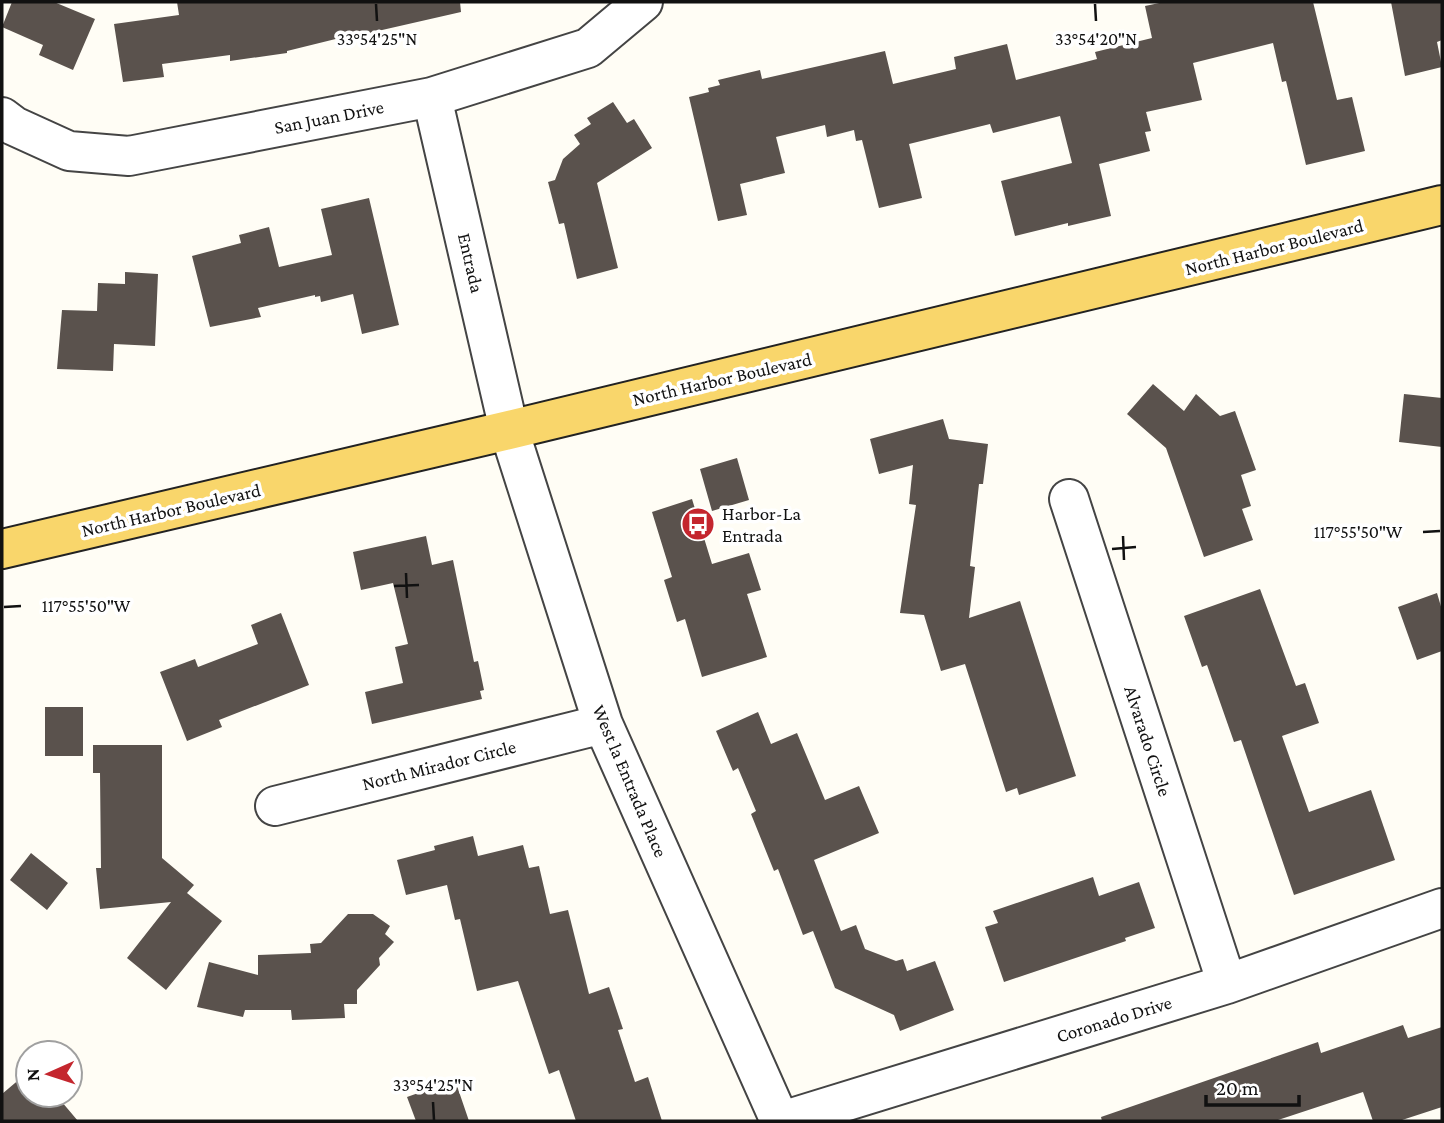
<svg xmlns="http://www.w3.org/2000/svg" width="1444" height="1123" font-family="'Crimson Pro',serif">
<rect width="100%" height="100%" fill="#fffdf5"/>
<path fill="#5a524d" d="M 12,2 L 54,2 L 95,19 L 73,70 L 39,55 L 43,45 L 2,27 Z
M 177,2 L 460,2 L 461,12 L 369,33 L 368,31 L 287,51 L 287,53 L 230,61 L 230,55 L 162,64 L 164,77 L 123,82 L 114,24 L 179,15 Z
M 1164,2 L 1313,2 L 1337,100 L 1352,97 L 1365,151 L 1306,165 L 1286,81 L 1282,82 L 1273,43 L 1193,63 L 1202,100 L 1146,112 L 1151,131 L 1145,132 L 1150,151 L 1099,164 L 1111,216 L 1068,226 L 1068,223 L 1015,236 L 1001,181 L 1072,163 L 1060,116 L 993,133 L 990,124 L 909,144 L 922,198 L 879,208 L 862,140 L 856,141 L 854,130 L 827,137 L 825,125 L 776,137 L 785,173 L 740,184 L 747,215 L 718,221 L 689,97 L 709,92 L 708,88 L 720,85 L 718,80 L 760,70 L 762,79 L 885,51 L 893,84 L 956,69 L 954,57 L 1007,44 L 1016,80 L 1097,59 L 1095,52 L 1152,38 L 1145,6 Z
M 1391,2 L 1442,2 L 1442,40 L 1437,42 L 1442,67 L 1405,76 Z
M 613,102 L 627,123 L 634,119 L 652,148 L 597,183 L 618,268 L 577,279 L 564,223 L 559,224 L 548,182 L 555,180 L 563,159 L 580,144 L 574,135 L 591,124 L 587,118 Z
M 369,198 L 399,325 L 362,334 L 353,294 L 321,302 L 320,296 L 315,297 L 315,295 L 258,308 L 261,317 L 210,327 L 192,256 L 241,243 L 239,235 L 269,227 L 279,267 L 332,255 L 321,209 Z
M 125,272 L 158,274 L 155,346 L 114,344 L 113,371 L 57,369 L 62,310 L 97,311 L 98,283 L 125,284 Z
M 1153,384 L 1184,411 L 1196,394 L 1220,416 L 1235,411 L 1256,470 L 1241,475 L 1251,506 L 1242,509 L 1253,540 L 1204,557 L 1166,448 L 1127,414 Z
M 1404,394 L 1442,398 L 1442,447 L 1399,442 Z
M 943,419 L 949,439 L 988,444 L 983,484 L 979,484 L 970,566 L 975,567 L 969,618 L 1020,601 L 1076,776 L 1019,795 L 1017,788 L 1006,792 L 965,664 L 941,671 L 924,615 L 900,613 L 916,505 L 909,504 L 913,465 L 879,474 L 870,439 Z
M 737,458 L 749,500 L 712,511 L 700,469 Z
M 692,499 L 712,564 L 749,553 L 761,590 L 747,594 L 767,657 L 702,677 L 685,619 L 677,622 L 664,580 L 672,577 L 652,512 Z
M 426,536 L 432,565 L 453,560 L 474,662 L 478,661 L 484,690 L 480,691 L 482,699 L 372,724 L 365,692 L 403,683 L 395,647 L 408,644 L 393,583 L 361,590 L 353,552 Z
M 1260,589 L 1296,686 L 1305,683 L 1319,723 L 1282,736 L 1309,812 L 1371,790 L 1395,860 L 1294,895 L 1241,740 L 1234,742 L 1207,665 L 1202,667 L 1184,616 Z
M 1437,593 L 1442,610 L 1442,651 L 1417,660 L 1398,607 Z
M 281,613 L 309,685 L 219,720 L 222,727 L 187,741 L 160,672 L 195,659 L 198,667 L 258,644 L 251,625 Z
M 45,707 L 83,707 L 83,756 L 45,756 Z
M 758,712 L 771,744 L 797,733 L 825,800 L 859,786 L 879,833 L 814,860 L 841,931 L 856,925 L 865,949 L 896,961 L 903,959 L 907,971 L 935,961 L 954,1010 L 900,1031 L 894,1015 L 835,988 L 813,931 L 803,935 L 778,869 L 774,871 L 751,814 L 756,811 L 738,768 L 733,771 L 716,731 Z
M 93,745 L 162,745 L 162,858 L 194,885 L 187,893 L 222,921 L 166,990 L 127,958 L 171,902 L 100,909 L 96,868 L 101,868 L 100,773 L 93,773 Z
M 473,836 L 478,856 L 523,845 L 529,868 L 539,866 L 550,914 L 568,910 L 589,994 L 609,987 L 623,1029 L 618,1030 L 635,1082 L 648,1077 L 662,1121 L 576,1121 L 559,1070 L 549,1074 L 518,981 L 477,991 L 460,919 L 455,920 L 447,885 L 406,895 L 397,860 L 435,850 L 434,846 Z
M 31,853 L 68,883 L 47,910 L 10,880 Z
M 1093,877 L 1099,896 L 1139,882 L 1155,928 L 1125,938 L 1126,941 L 1004,982 L 985,927 L 998,923 L 993,911 Z
M 348,914 L 373,914 L 390,926 L 385,934 L 394,942 L 379,958 L 380,965 L 357,990 L 357,1004 L 344,1004 L 345,1018 L 292,1020 L 291,1010 L 245,1010 L 243,1017 L 197,1007 L 209,962 L 258,975 L 258,955 L 311,953 L 310,944 L 321,943 Z
M 1403,1025 L 1408,1038 L 1442,1027 L 1442,1107 L 1399,1121 L 1373,1121 L 1363,1092 L 1275,1121 L 1102,1121 L 1101,1117 L 1318,1042 L 1321,1053 Z
M 28,1072 L 28,1095 L 56,1095 L 78,1121 L 2,1121 L 2,1094 Z
M 455,1080 L 469,1121 L 416,1121 L 407,1097 Z"/>
<g fill="none" stroke-linecap="round" stroke-linejoin="round">
<defs>
<path id="minor" d="M 432,97 L 509,430 L 603,724 L 780,1121
M 2,117 L 14,126 L 69,151 L 129,156 L 432,97 L 588,48 L 643,2
M 1069,499 L 1227,984
M 275,806 L 603,724
M 782,1121 L 1227,984 L 1442,908"/>
<path id="major" d="M 2,549 L 509,430 L 1442,205"/>
</defs>
<use href="#minor" stroke="#444" stroke-width="42"/>
<use href="#major" stroke="#222" stroke-width="42"/>
<use href="#minor" stroke="#fff" stroke-width="38"/>
<use href="#major" stroke="#f9d66b" stroke-width="38"/>
</g>
<path fill="none" stroke="#111" stroke-width="2.5" d="M 376,4 L 377,21M 1095,4 L 1096,21M 1423,532 L 1440,531M 1123,536 L 1124,560M 1112,549 L 1136,547M 406,573 L 407,598M 394,586 L 419,585M 4,607 L 21,606M 433,1102 L 434,1120"/>
<defs>
<symbol id="bus-disc" viewBox="-11 -11 22 22"><circle r="9.5" fill="#c4262e" stroke="#fff"/><path d="M-5-6H5V4H4V6H2V4H-2V6H-4V4H-5ZM-3.5-4V0h7V-4ZM-3.5 1.2v1.5H-2V1.2ZM2 1.2v1.5H3.5V1.2Z" fill="#fff"/></symbol>
</defs>
<g fill-rule="evenodd">
<use href="#bus-disc" x="679" y="505" width="38" height="38"/>
</g>
<g text-anchor="middle" dominant-baseline="central" stroke-width="7" stroke-linejoin="round" paint-order="stroke">
<g font-size="19" fill="#111" stroke="#fff">
<text transform="translate(329 117) rotate(-11)">San Juan Drive</text>
<text transform="translate(1274 247) rotate(-14)">North Harbor Boulevard</text>
<text transform="translate(471 263) rotate(77)">Entrada</text>
<text transform="translate(722 379) rotate(-13)">North Harbor Boulevard</text>
<text transform="translate(171 510) rotate(-13)">North Harbor Boulevard</text>
<text transform="translate(1148 741) rotate(72)">Alvarado Circle</text>
<text transform="translate(439 765) rotate(-14)">North Mirador Circle</text>
<text transform="translate(630 781) rotate(67)">West la Entrada Place</text>
<text transform="translate(1114 1019) rotate(-17)">Coronado Drive</text>
</g>
<g font-size="19" fill="#111" stroke="#fff" text-anchor="start">
<text x="722" y="513">Harbor-La<tspan x="722" dy="22">Entrada</tspan></text>
</g>
</g>
<g font-size="18" text-anchor="middle" fill="#111" stroke="#fff" stroke-width="7" stroke-linejoin="round" paint-order="stroke">
<text x="377" y="45">33°54'25"N</text>
<text x="1096" y="45">33°54'20"N</text>
<text x="1358" y="538">117°55'50"W</text>
<text x="86" y="612">117°55'50"W</text>
<text x="433" y="1091">33°54'25"N</text>
</g>
<rect width="1444" height="1123" fill="none" stroke="#111111" stroke-width="7"/>
<g transform="translate(49 1074) rotate(267)"><circle r="33" fill="#ffffff" stroke="#a0a0a0" stroke-width="2"/>
<path d="M0-5L12 26L0 18L-12 26Z" fill="#c4262e"/>
<text y="-10" font-size="19" font-weight="bold" text-anchor="middle" fill="#111111">N</text>
</g>
<path d="M1206 1095v10h93v-10" fill="none" stroke="#111111" stroke-width="3.5"/>
<text x="1216" y="1095" font-size="21" fill="#111111" stroke="#ffffff" stroke-width="5" paint-order="stroke">20 m</text>
</svg>
